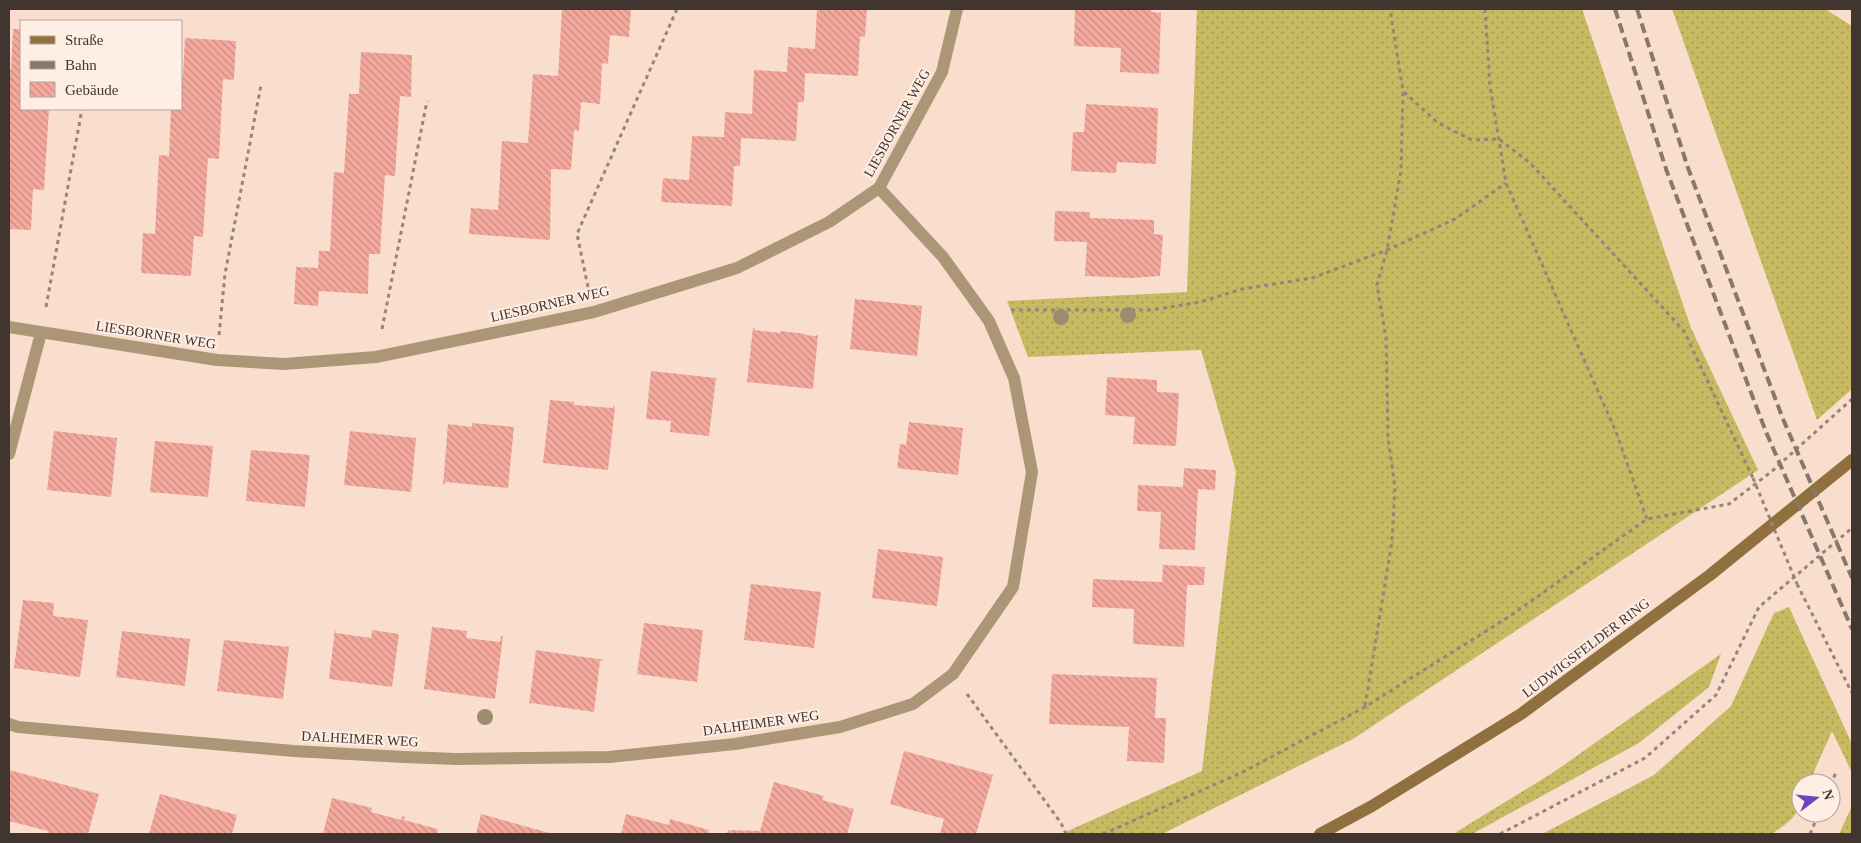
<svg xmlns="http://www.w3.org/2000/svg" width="1861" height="843" font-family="Georgia,serif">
<defs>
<pattern id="grass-dots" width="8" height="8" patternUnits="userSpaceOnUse" patternTransform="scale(1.25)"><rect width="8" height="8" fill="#c7ba63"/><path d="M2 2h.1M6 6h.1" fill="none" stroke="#a39852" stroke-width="1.8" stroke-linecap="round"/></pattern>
<pattern id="building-back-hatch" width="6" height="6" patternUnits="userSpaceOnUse" patternTransform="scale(1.25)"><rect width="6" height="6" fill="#f5a99e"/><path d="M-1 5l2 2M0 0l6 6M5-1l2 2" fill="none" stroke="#c88a81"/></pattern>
</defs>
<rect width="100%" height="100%" fill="#f9dece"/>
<path fill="url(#grass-dots)" d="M 1197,9 L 1582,9 L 1691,328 L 1758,470 L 1353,739 L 1162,834 L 1061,834 L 1202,771 L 1236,472 L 1201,350 L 1028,357 L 1007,301 L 1187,292 Z
M 1672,9 L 1825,9 L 1852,26 L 1852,389 L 1817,420 Z
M 1789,607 L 1852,744 L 1852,773 L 1832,731 L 1809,783 L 1801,783 C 1801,813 1797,817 1773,833 L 1542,834 L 1654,775 L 1731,706 L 1774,613 Z
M 1721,654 L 1709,687 L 1639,743 L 1472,834 L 1453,834 L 1551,774 Z
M 1852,806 L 1852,834 L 1839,834 Z"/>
<path fill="url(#building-back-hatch)" d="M 562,9 L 631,9 L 629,37 L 610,35 L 608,64 L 602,63 L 600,104 L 581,102 L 579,131 L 574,130 L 571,170 L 551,169 L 550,240 L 469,234 L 471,208 L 498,210 L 502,141 L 528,143 L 533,74 L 558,76 Z
M 817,9 L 867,9 L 865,37 L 860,36 L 858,76 L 805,73 L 804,102 L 798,102 L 796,141 L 741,138 L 740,166 L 734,166 L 732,206 L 661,202 L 663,178 L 689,180 L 692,136 L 724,137 L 725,112 L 752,114 L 754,70 L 787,72 L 788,47 L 815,49 Z
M 1075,9 L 1151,9 L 1151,12 L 1161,13 L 1159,74 L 1120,72 L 1121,48 L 1074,46 Z
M 13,29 L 21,29 L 21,109 L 49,109 L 44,190 L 33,189 L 31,230 L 9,229 L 9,69 L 11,69 Z
M 185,38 L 236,41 L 234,80 L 223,79 L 219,159 L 208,158 L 203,237 L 194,236 L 191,276 L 141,273 L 143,233 L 155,234 L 159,155 L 169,156 L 171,109 L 181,109 L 181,76 L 183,76 Z
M 361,52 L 412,55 L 411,97 L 400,96 L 395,176 L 385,175 L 380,254 L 369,254 L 368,294 L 319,291 L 318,306 L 294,304 L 296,267 L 318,268 L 319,251 L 330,251 L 334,172 L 344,173 L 349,94 L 359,94 Z
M 1086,104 L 1158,108 L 1156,164 L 1117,162 L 1116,173 L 1071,171 L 1073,132 L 1084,132 Z
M 1055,211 L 1090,212 L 1090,218 L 1154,220 L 1154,234 L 1163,235 L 1160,276 L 1130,278 L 1085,276 L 1087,242 L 1054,241 Z
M 855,299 L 922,306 L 917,356 L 850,349 Z
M 753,328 L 755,328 L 754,330 L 780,333 L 781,331 L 806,334 L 805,335 L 815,336 L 818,335 L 813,389 L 747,382 Z
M 651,371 L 716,378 L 709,436 L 670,432 L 671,421 L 646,419 Z
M 1107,377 L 1157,380 L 1157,392 L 1179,393 L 1176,446 L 1133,444 L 1135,417 L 1105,415 Z
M 550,400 L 574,402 L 574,405 L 613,408 L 613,406 L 615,407 L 608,470 L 543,463 Z
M 909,422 L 963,428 L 958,475 L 897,468 L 900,444 L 906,445 Z
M 472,423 L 514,427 L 508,488 L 445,482 L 444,485 L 443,485 L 448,424 L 472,427 Z
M 54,431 L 117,438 L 111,497 L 47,490 Z
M 350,431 L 416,438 L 411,492 L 344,485 Z
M 155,441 L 213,446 L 208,497 L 150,492 Z
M 251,450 L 310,455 L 305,507 L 246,501 Z
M 1184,468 L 1216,470 L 1215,490 L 1198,489 L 1195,550 L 1159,549 L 1161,512 L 1137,511 L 1138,485 L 1183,487 Z
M 878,549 L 943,557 L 937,606 L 872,598 Z
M 1163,565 L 1205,567 L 1204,585 L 1187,585 L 1184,647 L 1133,644 L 1134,609 L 1092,607 L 1093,579 L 1162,582 Z
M 751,584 L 821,592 L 814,648 L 744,640 Z
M 23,600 L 54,603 L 53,616 L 88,620 L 80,677 L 14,668 Z
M 644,623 L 703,630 L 697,682 L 637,674 Z
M 432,627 L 467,631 L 466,638 L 500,642 L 501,636 L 503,636 L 495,699 L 424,689 Z
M 335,629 L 336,633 L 371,638 L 372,630 L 399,634 L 392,687 L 329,679 Z
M 122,631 L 190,639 L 185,686 L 116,677 Z
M 224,640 L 289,647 L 283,699 L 217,691 Z
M 536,650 L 605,660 L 600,661 L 594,712 L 531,703 L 529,705 Z
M 1052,674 L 1157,678 L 1155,718 L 1166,718 L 1164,763 L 1127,761 L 1129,727 L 1049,724 Z
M 904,751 L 993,775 L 976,834 L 940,834 L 944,819 L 890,804 Z
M 9,770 L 99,794 L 88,834 L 48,834 L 48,831 L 9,821 Z
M 774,782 L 824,796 L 822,800 L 854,809 L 847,834 L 727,834 L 728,830 L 760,831 Z
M 160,794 L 237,815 L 232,834 L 149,834 Z
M 332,798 L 372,808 L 371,812 L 401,820 L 402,816 L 405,817 L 404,820 L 438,829 L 437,834 L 323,834 Z
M 481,814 L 553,834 L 476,834 Z
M 626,814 L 669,825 L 670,819 L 709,830 L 708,834 L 621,834 Z"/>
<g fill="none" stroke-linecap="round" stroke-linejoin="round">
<path stroke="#97857a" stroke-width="3" stroke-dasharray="4 4" stroke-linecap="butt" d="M 1485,9 L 1490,86 L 1506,183 L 1616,432 L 1647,519
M 1404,92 L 1438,123 L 1472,140 L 1499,139 L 1530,163 L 1684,331 L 1753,478
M 588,287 L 577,234 L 677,9
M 46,307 L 82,109
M 1011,310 L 1152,310 L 1200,302 L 1242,289 L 1312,278 L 1387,250 L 1455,219 L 1506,183
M 382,329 L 427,101
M 219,335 L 225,274 L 261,85
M 1797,584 L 1852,693
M 967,694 L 1061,823 L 1066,834
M 1365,706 L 1392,541 L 1395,487 L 1388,437 L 1386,338 L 1377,285 L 1387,250 L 1401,171 L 1403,91 L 1390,9
M 1831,785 L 1836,772
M 1103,834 L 1243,772 L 1365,707 L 1510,616 L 1647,519 L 1729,504 L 1771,472 L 1852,399
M 1500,834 L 1645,758 L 1716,695 L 1759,607 L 1852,528
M 1810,834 L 1819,813"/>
<path stroke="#ac9677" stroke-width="12" d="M 9,327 L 217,360 L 284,364 L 376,357 L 594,312 L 737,268 L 829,222 L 879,188 L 942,72 L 957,9
M 9,454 L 41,333
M 9,724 L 18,727 L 294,751 L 404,757 L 457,759 L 609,757 L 735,744 L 840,727 L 913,704 L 953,674 L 1013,587 L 1032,472 L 1014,378 L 989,321 L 943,257 L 879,188"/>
<path stroke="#90703f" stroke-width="12" d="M 1320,834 L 1372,806 L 1521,714 L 1710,575 L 1852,460"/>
<path stroke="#87776c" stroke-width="4" stroke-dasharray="10 5" stroke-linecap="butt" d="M 1615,9 L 1666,169 L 1766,432 L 1852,629
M 1637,9 L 1688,168 L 1783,419 L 1852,578"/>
<path stroke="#97857a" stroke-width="3" stroke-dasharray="4 4" stroke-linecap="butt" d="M 1753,478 L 1797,584"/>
</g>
<g fill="#9c8d70">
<circle cx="1128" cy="315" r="8"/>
<circle cx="1061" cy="317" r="8"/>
<circle cx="485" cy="717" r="8"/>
</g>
<g text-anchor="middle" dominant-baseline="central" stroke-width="4" stroke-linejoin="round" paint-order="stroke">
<g font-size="14" fill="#40362f" stroke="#feeee4">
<text transform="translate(897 123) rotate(-61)">LIESBORNER WEG</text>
<text transform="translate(550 304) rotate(-13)">LIESBORNER WEG</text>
<text transform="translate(156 335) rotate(9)">LIESBORNER WEG</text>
<text transform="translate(1586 648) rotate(-37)">LUDWIGSFELDER RING</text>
<text transform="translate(761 723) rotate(-8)">DALHEIMER WEG</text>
<text transform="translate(360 739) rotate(3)">DALHEIMER WEG</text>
</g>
</g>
<rect width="1861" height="843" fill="none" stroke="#40362f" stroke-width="20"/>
<rect x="20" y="20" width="162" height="90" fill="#feeee4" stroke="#b2a49c"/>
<rect x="30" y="36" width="25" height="8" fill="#90703f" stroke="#b2a49c"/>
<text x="65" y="45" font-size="15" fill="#40362f">Straße</text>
<rect x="30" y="61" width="25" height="8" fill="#87776c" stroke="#b2a49c"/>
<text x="65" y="70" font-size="15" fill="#40362f">Bahn</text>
<rect x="30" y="82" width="25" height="15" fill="url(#building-back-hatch)" stroke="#b2a49c"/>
<text x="65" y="95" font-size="15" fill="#40362f">Gebäude</text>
<g transform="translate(1816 798) rotate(74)"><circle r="24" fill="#feeee4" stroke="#b2a49c"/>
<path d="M0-4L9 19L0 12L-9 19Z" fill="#6945be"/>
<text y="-8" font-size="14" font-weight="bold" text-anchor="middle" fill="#40362f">N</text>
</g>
</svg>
